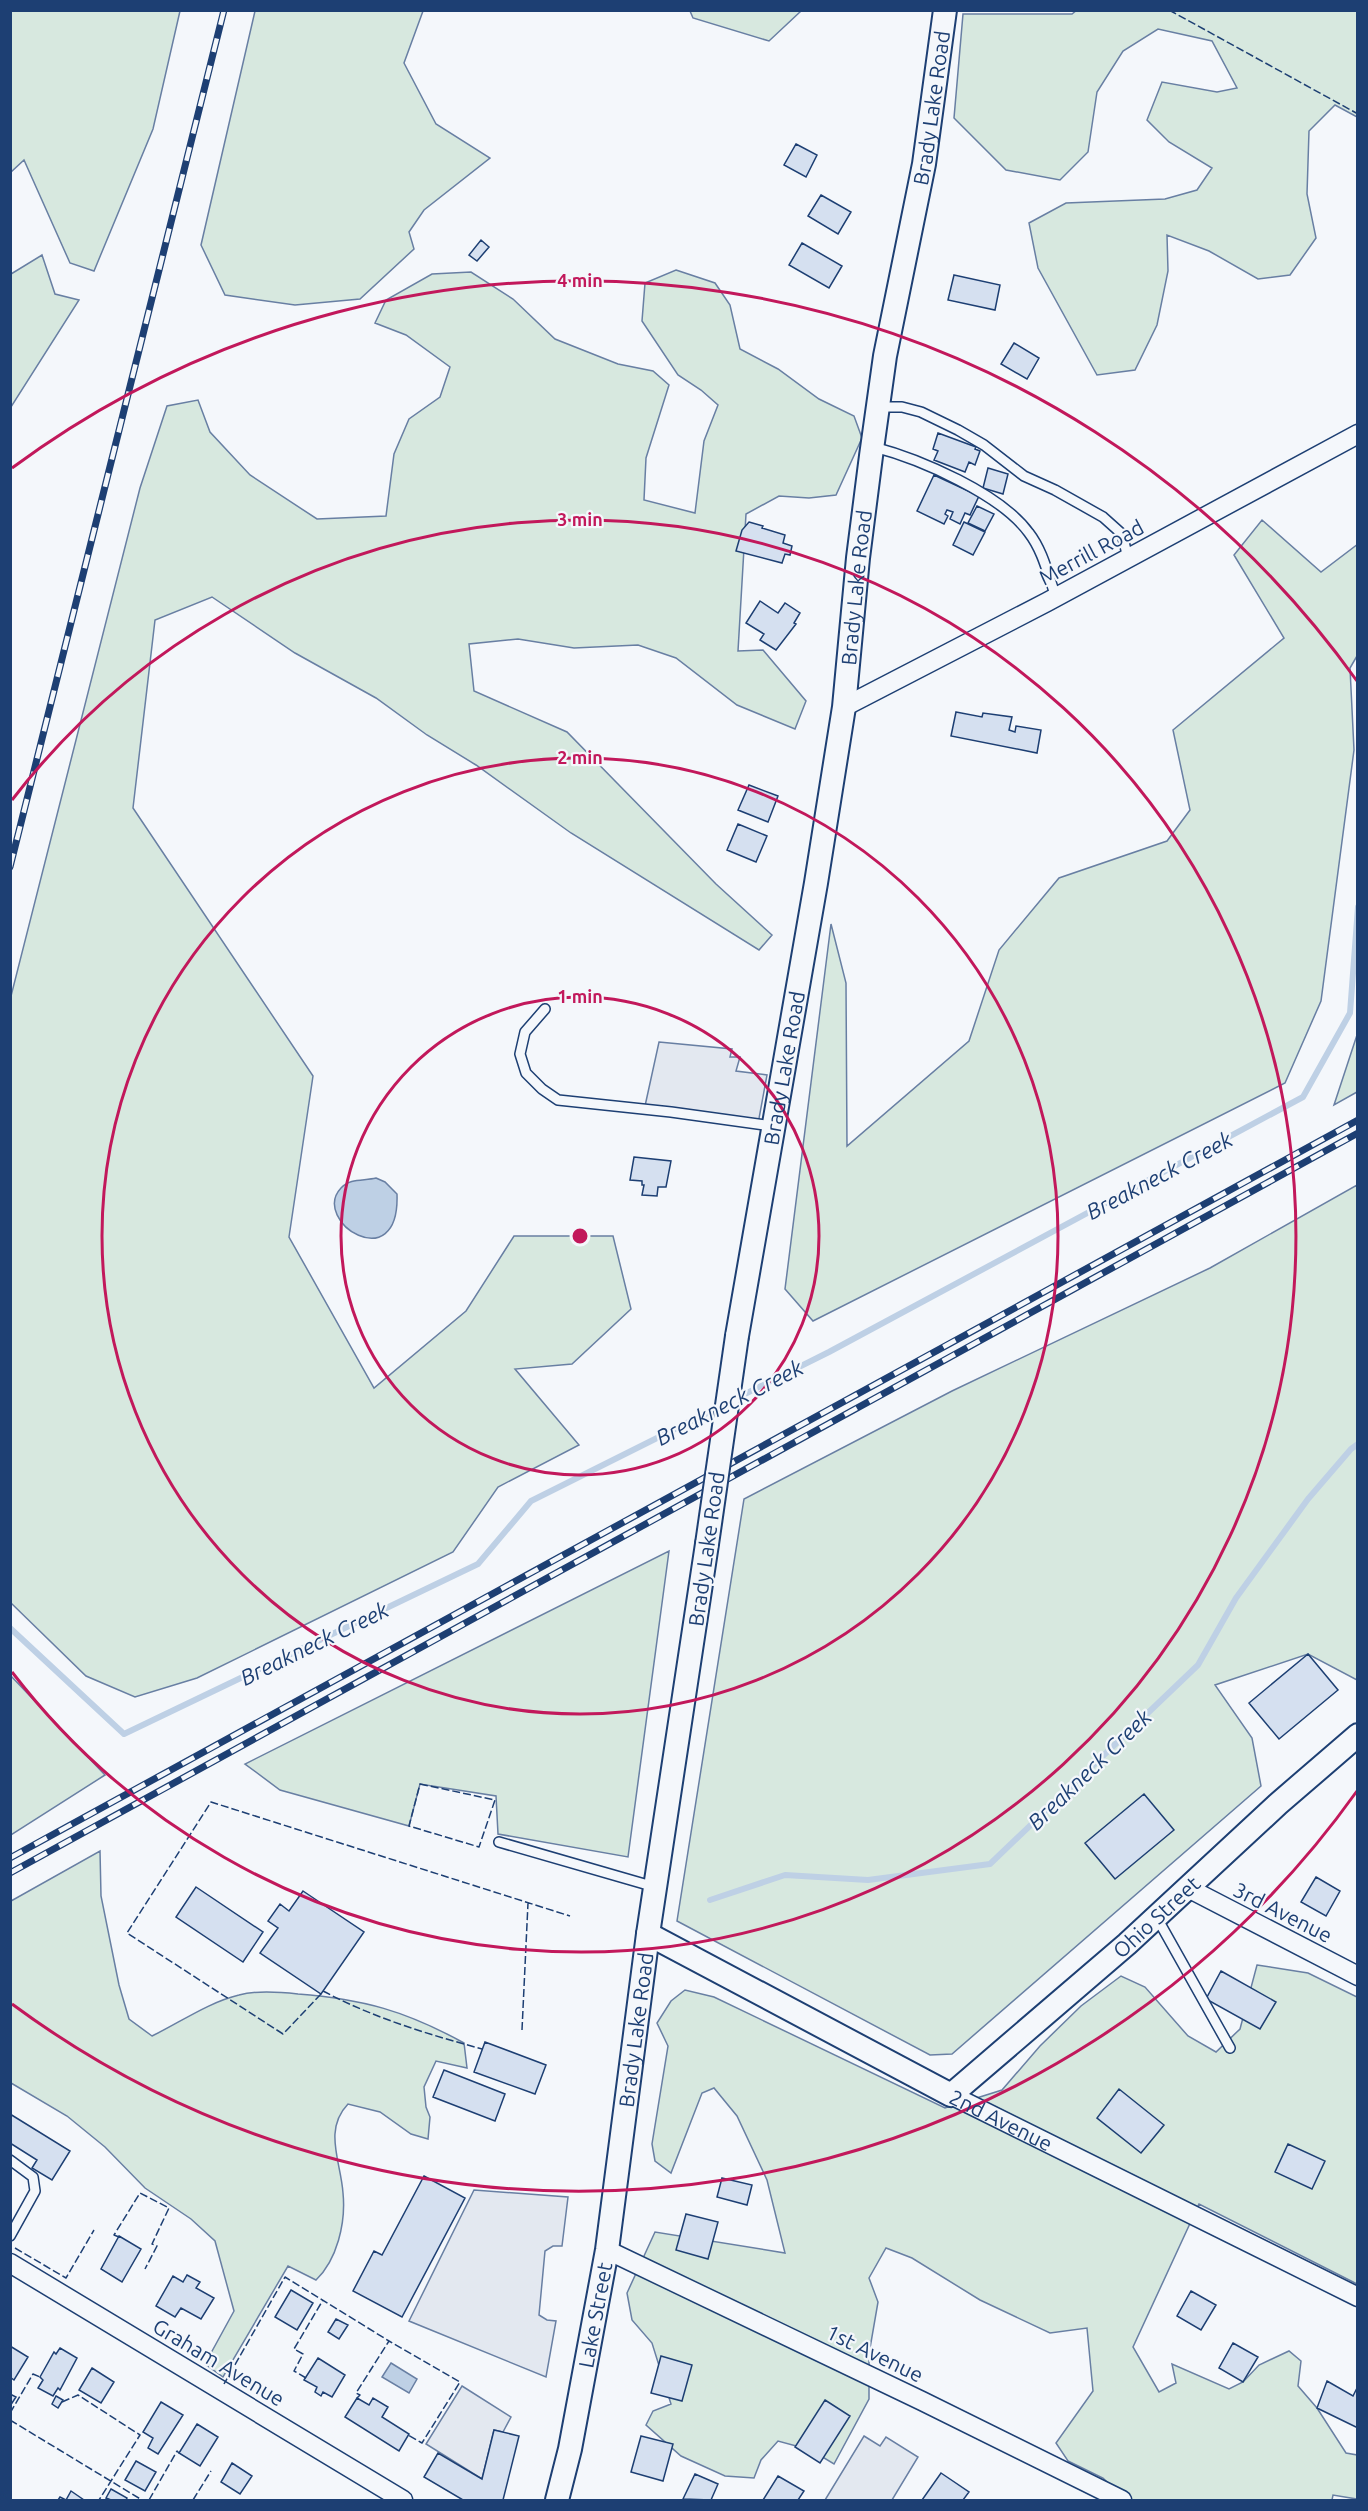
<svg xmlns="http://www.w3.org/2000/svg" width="1368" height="2511" font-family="Ubuntu,sans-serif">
<rect width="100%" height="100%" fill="#f4f7fb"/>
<path fill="#d7e8df" stroke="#687fa3" stroke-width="1.5" d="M 11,10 L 180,11 L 153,129 L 94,271 L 70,263 L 24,160 L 11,172 Z
M 1077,10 L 1357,11 L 1357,117 L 1335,105 L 1309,131 L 1307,194 L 1316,238 L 1290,275 L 1258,279 L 1209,251 L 1167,235 L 1168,271 L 1157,325 L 1135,370 L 1097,375 L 1038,268 L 1029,223 L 1066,203 L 1165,199 L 1197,190 L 1212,168 L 1169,142 L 1147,120 L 1162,82 L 1217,92 L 1237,88 L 1212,41 L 1158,29 L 1123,51 L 1097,92 L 1088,152 L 1060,180 L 1006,170 L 954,118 L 963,14 L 1072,14 Z
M 255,11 L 423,11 L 404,63 L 436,124 L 490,158 L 424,210 L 409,232 L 414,249 L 360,299 L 295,305 L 225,295 L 201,245 Z
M 690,11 L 801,11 L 769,41 L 693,18 Z
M 42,255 L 55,294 L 79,300 L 11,407 L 11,274 Z
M 676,270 L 715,283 L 730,305 L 740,349 L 778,369 L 819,399 L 854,416 L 862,438 L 836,495 L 809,498 L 779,496 L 746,514 L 738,651 L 763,650 L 806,701 L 795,729 L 737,705 L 676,658 L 638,645 L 574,648 L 518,639 L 469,644 L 474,691 L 567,732 L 716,884 L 772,935 L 759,950 L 571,833 L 476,765 L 427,735 L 376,698 L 295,653 L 212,597 L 155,620 L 133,808 L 313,1076 L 289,1237 L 374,1388 L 466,1311 L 514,1236 L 613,1236 L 631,1309 L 572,1364 L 515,1369 L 579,1445 L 498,1487 L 453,1552 L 197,1678 L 135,1697 L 86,1676 L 11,1603 L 11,996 L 140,488 L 167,406 L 198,400 L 210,432 L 250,475 L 317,519 L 386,516 L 394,454 L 409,419 L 440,397 L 450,367 L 406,335 L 375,323 L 386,300 L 432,274 L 471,272 L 513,299 L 555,339 L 618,364 L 653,371 L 669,385 L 646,458 L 644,500 L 695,513 L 704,441 L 718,405 L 701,390 L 678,375 L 642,321 L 645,283 Z
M 1262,520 L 1321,572 L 1358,544 L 1357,656 L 1350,668 L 1354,750 L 1321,1001 L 1285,1083 L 813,1321 L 785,1289 L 831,924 L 846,983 L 847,1146 L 969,1041 L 999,950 L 1059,878 L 1167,841 L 1190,810 L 1173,730 L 1284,638 L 1234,555 Z
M 1357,1035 L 1357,1092 L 1334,1105 Z
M 1357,1185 L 1357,1680 L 1308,1654 L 1215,1685 L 1252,1738 L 1261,1786 L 952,2054 L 930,2055 L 677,1921 L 744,1499 L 952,1391 L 1210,1268 Z
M 669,1551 L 628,1857 L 498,1834 L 496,1796 L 420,1784 L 409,1826 L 280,1790 L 245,1764 Z
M 11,1676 L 105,1775 L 11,1835 Z
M 100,1851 L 101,1896 L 119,1985 L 129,2019 L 152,2036 C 179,2023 209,2002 239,1995 C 257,1990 280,1992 298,1994 C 363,1999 406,2011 464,2043 L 467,2068 L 436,2061 L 424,2087 L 426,2107 L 430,2117 L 428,2139 L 411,2134 L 380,2112 L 348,2104 C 323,2130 341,2162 343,2193 C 346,2223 337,2260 316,2280 L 288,2266 L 223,2377 L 205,2364 L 234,2311 L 215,2241 L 191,2219 L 145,2188 L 105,2147 L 67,2116 L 11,2083 L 11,1901 Z
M 1257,1965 L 1308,1973 L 1357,1997 L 1357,2284 L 1199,2204 L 1133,2347 L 1159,2392 L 1176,2383 L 1172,2364 L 1229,2389 L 1243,2382 L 1259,2365 L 1289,2351 L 1301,2361 L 1298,2386 L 1317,2408 L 1346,2453 L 1357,2455 L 1357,2499 L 1333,2495 L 1332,2500 L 1126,2500 L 1103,2478 L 1068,2461 L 1056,2443 L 1093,2391 L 1087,2328 L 1050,2333 L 980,2300 L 912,2258 L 886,2248 L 869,2278 L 878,2302 L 869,2354 L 869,2399 L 834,2464 L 811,2450 L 778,2441 L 761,2460 L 754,2478 L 725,2476 L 681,2456 L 646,2425 L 653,2411 L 671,2404 L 652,2343 L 632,2320 L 627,2293 L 655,2232 L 785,2253 L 767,2180 L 737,2116 L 714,2088 L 702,2093 L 671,2173 L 655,2161 L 652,2144 L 668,2046 L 657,2023 L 671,2001 L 685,1990 L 714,1997 L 945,2108 L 1002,2090 L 1040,2046 L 1081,2006 L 1121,1976 L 1145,1987 L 1188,2036 L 1216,2052 L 1240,2029 Z"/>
<path fill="#e3e8f0" stroke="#687fa3" stroke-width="1.5" d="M 659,1042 L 732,1049 L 730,1057 L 740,1057 L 736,1071 L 767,1075 L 758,1124 L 645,1106 Z
M 474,2190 L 568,2197 L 562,2246 L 553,2246 L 545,2251 L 539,2315 L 547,2320 L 556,2321 L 546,2377 L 409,2321 Z
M 462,2386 L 511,2417 L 503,2432 L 494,2430 L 482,2479 L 426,2444 Z
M 864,2436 L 880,2446 L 886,2437 L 918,2457 L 892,2500 L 825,2500 Z"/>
<path fill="#bed0e5" stroke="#687fa3" stroke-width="1.5" d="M 376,1178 L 385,1182 L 397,1194 C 400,1279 310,1221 341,1188 C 350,1178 364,1181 376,1178 Z
M 391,2363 L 417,2379 L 409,2393 L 382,2377 Z"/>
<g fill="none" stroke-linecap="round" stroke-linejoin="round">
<path stroke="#bed0e5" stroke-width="6" d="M 733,1400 L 829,1352 L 1303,1097 L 1350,1013 L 1358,907
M 10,1628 L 124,1734 L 478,1564 L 531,1501 L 721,1406
M 710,1900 L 785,1875 L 868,1880 L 990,1864 L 1198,1665 L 1236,1598 L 1308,1499 L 1351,1449 L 1358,1444"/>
</g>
<path fill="#d5e0f0" stroke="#1d3f73" stroke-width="1.5" d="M 796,144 L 817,155 L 806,177 L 784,165 Z
M 821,195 L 851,212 L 838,234 L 808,216 Z
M 481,240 L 489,247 L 477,261 L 469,255 Z
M 802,243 L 842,266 L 829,288 L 789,265 Z
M 954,275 L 1000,285 L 995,310 L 948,300 Z
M 1014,343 L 1039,358 L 1027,379 L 1001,364 Z
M 938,433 L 976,447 L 975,449 L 980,451 L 975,465 L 969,462 L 965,472 L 934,460 L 938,451 L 933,449 Z
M 988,468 L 1008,474 L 1003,494 L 983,488 Z
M 934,475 L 979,496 L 970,515 L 965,513 L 960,524 L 950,519 L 953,512 L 947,510 L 945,514 L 948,516 L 944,524 L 917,511 Z
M 977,506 L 994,514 L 985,531 L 968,523 Z
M 749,522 L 763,526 L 762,528 L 785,535 L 783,543 L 792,546 L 790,555 L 785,554 L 782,563 L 736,551 L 742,530 Z
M 964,522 L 985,532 L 973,555 L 953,545 Z
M 760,601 L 778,613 L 785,603 L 800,613 L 794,623 L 796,624 L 776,650 L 760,640 L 764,634 L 746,623 Z
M 956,712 L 982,717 L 983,713 L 1012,717 L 1009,730 L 1015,732 L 1016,726 L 1041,730 L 1037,753 L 951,736 Z
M 749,785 L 778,796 L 768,822 L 738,810 Z
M 738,824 L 767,836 L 756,862 L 727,850 Z
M 634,1157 L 671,1161 L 666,1187 L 658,1187 L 657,1196 L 642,1195 L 644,1185 L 642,1185 L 642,1181 L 630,1180 Z
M 1308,1654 L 1338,1690 L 1279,1739 L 1249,1703 Z
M 1144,1794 L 1174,1830 L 1115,1879 L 1085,1843 Z
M 1316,1877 L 1340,1891 L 1326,1916 L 1301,1902 Z
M 196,1887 L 263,1932 L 243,1962 L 176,1917 Z
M 303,1891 L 364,1932 L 321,1994 L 260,1953 L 278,1928 L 268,1921 L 280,1904 L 289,1911 Z
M 1221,1971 L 1276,2002 L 1260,2029 L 1206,1999 Z
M 485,2042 L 546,2065 L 535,2094 L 474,2072 Z
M 444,2070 L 505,2094 L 495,2121 L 433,2097 Z
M 1119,2089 L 1164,2125 L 1141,2153 L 1097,2118 Z
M 10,2114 L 70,2151 L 52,2180 L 32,2168 L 37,2160 L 10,2143 Z
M 1288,2144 L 1325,2161 L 1312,2189 L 1275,2172 Z
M 424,2176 L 465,2198 L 402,2317 L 353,2291 L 374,2251 L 382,2255 Z
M 722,2178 L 752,2185 L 747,2205 L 717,2197 Z
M 686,2214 L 718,2222 L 708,2259 L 676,2250 Z
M 119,2236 L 141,2249 L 122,2282 L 101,2269 Z
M 187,2275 L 200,2282 L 196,2288 L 214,2298 L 201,2319 L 181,2308 L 175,2317 L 156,2306 L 173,2276 L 183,2282 Z
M 291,2290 L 313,2303 L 297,2330 L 275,2317 Z
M 1191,2291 L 1216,2305 L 1201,2330 L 1177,2316 Z
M 336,2319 L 348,2325 L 339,2339 L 328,2332 Z
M 1233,2343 L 1258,2357 L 1243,2382 L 1219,2368 Z
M 10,2346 L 28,2357 L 14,2380 L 10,2377 Z
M 60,2348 L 77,2358 L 60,2390 L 58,2388 L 53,2396 L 38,2388 L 43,2380 L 40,2377 L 54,2352 L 56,2354 Z
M 661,2356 L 692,2365 L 682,2401 L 651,2393 Z
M 318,2358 L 345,2375 L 332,2397 L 323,2392 L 321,2396 L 315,2392 L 317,2387 L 304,2380 Z
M 92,2368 L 114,2382 L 101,2403 L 79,2390 Z
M 1327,2381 L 1353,2396 L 1358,2386 L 1358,2428 L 1317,2408 Z
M 10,2394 L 16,2397 L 10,2406 Z
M 56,2396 L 63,2400 L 58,2408 L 52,2404 Z
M 357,2398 L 369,2405 L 373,2398 L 388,2407 L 382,2417 L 409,2434 L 399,2451 L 345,2417 Z
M 825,2400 L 850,2416 L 820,2463 L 795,2447 Z
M 161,2402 L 183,2415 L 158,2454 L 148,2448 L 153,2438 L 143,2432 Z
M 197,2424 L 218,2437 L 200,2466 L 179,2453 Z
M 494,2430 L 519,2436 L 503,2500 L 463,2500 L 424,2477 L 438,2453 L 482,2479 Z
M 641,2436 L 673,2444 L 663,2481 L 631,2472 Z
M 136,2461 L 156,2472 L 145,2491 L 125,2480 Z
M 232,2463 L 252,2476 L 240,2494 L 221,2482 Z
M 941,2473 L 969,2492 L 963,2500 L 922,2500 Z
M 695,2474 L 718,2484 L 711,2500 L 683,2499 Z
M 778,2476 L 804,2491 L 798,2500 L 763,2500 Z
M 111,2489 L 127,2498 L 126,2500 L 111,2500 L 106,2498 Z
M 71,2491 L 84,2500 L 58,2500 L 60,2497 L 66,2500 Z"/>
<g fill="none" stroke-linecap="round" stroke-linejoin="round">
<defs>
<path id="service" d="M 879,407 L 902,407 L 921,412 L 958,430 L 984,445 L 1024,476 L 1055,490 L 1103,517 L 1122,534 L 1128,558
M 874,447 C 920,459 1001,494 1029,533 C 1043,551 1048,575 1056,597
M 545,1009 L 525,1032 L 520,1054 L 526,1073 L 542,1089 L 558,1100 L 671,1112 L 772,1126
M 499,1842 L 655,1887
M 1157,1918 L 1230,2048
M 10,2160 L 33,2177 L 35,2191 L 10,2236"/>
<g id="minor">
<path d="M 844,707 L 1047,602 L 1358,434"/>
<path d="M 1188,1888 L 1358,1976"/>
<path id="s1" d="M 951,2095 L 1358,2297"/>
<path d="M 607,2250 L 922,2401 L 1122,2500"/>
<path d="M 10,2263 L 403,2500"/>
</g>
<g id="tertiary">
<path id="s2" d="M 737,1336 L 816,883 L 844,707 L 858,558 L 871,456 L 885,356 L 924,164 L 945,10"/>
<path id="s3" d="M 648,1934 L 951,2095 L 1127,1944 L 1278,1804 L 1358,1735"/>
<path id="s4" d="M 557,2500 L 570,2449 L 607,2250 L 648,1934 L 707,1544"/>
</g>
</defs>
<use href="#service" stroke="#1d3f73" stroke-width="12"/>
<use href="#minor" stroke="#1d3f73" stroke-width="21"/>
<use href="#tertiary" stroke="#1d3f73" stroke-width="26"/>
<use href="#service" stroke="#f4f7fb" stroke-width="9"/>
<use href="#minor" stroke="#f4f7fb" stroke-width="18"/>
<use href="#tertiary" stroke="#f4f7fb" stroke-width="22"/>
<defs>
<path id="rail" d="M 10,867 L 224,10
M 10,1858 L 1358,1120
M 10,1873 L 1358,1133"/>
</defs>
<use href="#rail" stroke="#1d3f73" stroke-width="7"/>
<use href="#rail" stroke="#f4f7fb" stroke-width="4.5" stroke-dasharray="14" stroke-linecap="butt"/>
<defs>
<path id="tertiary-bridge" d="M 707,1544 L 737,1336"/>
</defs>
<use href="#tertiary-bridge" stroke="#1d3f73" stroke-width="26" stroke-linecap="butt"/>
<use href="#tertiary-bridge" stroke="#f4f7fb" stroke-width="22"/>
<path stroke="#1d3f73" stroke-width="1.5" stroke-dasharray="8 3" stroke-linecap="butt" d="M 1169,10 L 1358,114
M 420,1784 L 495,1800 L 479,1847 L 409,1826 Z
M 323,1991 C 374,2018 427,2034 482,2049
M 321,1994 L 283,2034 L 127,1933 L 211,1802 L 570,1916
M 522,2030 L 528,1903
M 119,2237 L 114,2235 L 140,2193 L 169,2208 L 152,2244 L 157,2246 L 145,2269
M 15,2248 L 66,2278 L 94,2230
M 306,2378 L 294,2371 L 303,2354 L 294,2349 L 323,2300
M 224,2384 L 285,2277 L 389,2341
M 357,2398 L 360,2395 L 356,2393 L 389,2341 L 460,2382 L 422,2443 L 408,2435
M 62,2402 L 78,2395 L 140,2435 L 99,2500
M 10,2413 L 33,2374 L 40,2377
M 10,2420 L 142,2500
M 149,2500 L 177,2451 L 179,2453
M 193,2500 L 211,2471"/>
</g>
<g fill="none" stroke="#c2185b" stroke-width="3">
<circle cx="580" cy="1236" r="239"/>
<circle cx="580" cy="1236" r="478"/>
<path d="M12 800A716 716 0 1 1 12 1672"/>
<path d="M1357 1791A955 955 0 0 1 12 2004M12 468A955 955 0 0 1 1357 681"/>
</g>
<g text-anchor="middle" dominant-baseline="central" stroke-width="4.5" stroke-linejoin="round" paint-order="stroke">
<g font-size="21" fill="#1d3f73" stroke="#f4f7fb">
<text stroke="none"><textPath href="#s2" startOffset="1244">Brady Lake Road</textPath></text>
<text transform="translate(1091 552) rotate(-28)">Merrill Road</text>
<text stroke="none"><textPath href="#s2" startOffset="758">Brady Lake Road</textPath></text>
<text stroke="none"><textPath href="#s2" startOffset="272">Brady Lake Road</textPath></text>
<text transform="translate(706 1549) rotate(-82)">Brady Lake Road</text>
<text transform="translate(1283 1912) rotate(27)">3rd Avenue</text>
<text stroke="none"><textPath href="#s3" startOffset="615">Ohio Street</textPath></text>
<text stroke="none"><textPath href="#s4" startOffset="477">Brady Lake Road</textPath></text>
<text stroke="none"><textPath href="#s1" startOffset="56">2nd Avenue</textPath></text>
<text stroke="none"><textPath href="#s4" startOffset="189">Lake Street</textPath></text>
<text transform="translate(875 2353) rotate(26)">1st Avenue</text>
<text transform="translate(219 2362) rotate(31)">Graham Avenue</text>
</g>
<g font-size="22" font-style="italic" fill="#1d3f73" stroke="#f4f7fb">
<text transform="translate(1159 1175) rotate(-28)">Breakneck Creek</text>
<text transform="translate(729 1402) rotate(-27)">Breakneck Creek</text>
<text transform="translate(314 1643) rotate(-26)">Breakneck Creek</text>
<text transform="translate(1089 1769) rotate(-44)">Breakneck Creek</text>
</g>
</g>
<circle cx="580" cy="1236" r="9" fill="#c2185b" stroke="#f4f7fb" stroke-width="3"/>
<g font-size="18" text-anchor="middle" font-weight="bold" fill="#c2185b" stroke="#f4f7fb" stroke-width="4.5" stroke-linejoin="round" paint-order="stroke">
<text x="580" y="287">4 min</text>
<text x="580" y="526">3 min</text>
<text x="580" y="764">2 min</text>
<text x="580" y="1003">1 min</text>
</g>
<rect width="1368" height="2511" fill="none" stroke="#1d3f73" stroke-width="24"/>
</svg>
